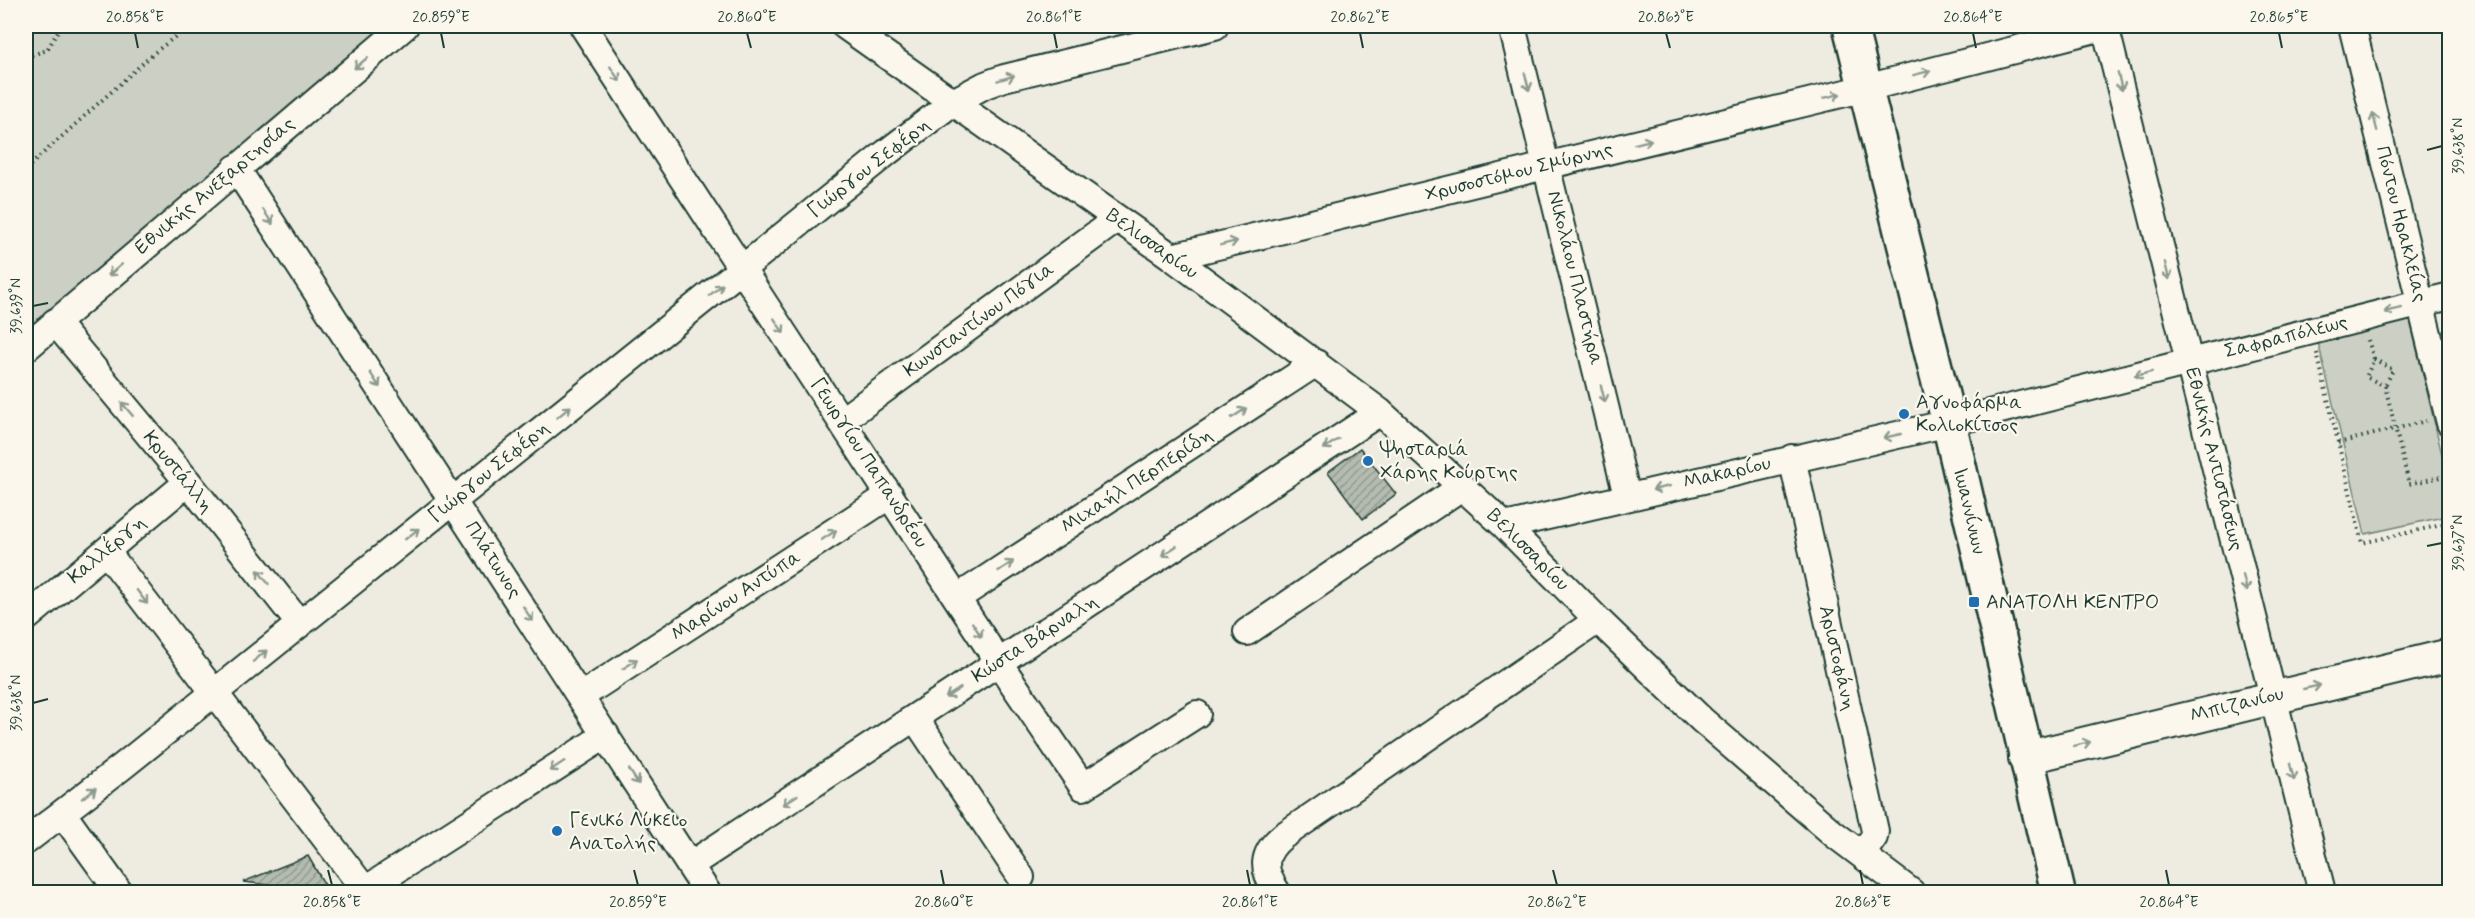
<svg xmlns="http://www.w3.org/2000/svg" width="2475" height="918" font-family="Mynerve,sans-serif">
<defs>
<pattern id="building-hatch" width="6" height="6" patternUnits="userSpaceOnUse" patternTransform="scale(1.5)"><rect width="6" height="6" fill="#b4bbb0"/><path d="M-1 1l2-2M0 6l6-6M5 7l2-2" fill="none" stroke="#929990"/></pattern>
</defs>
<rect width="100%" height="100%" fill="#eeece1"/>
<filter id="ink" filterUnits="userSpaceOnUse"><feTurbulence type="fractalNoise" baseFrequency=".0167" numOctaves="2"/><feDisplacementMap in="SourceGraphic" scale="12" xChannelSelector="R" yChannelSelector="G"/><feConvolveMatrix kernelMatrix="1 2 1 2 8 2 1 2 1" color-interpolation-filters="sRGB"/></filter>
<g filter="url(#ink)">
<path fill="#cbcfc4" stroke="#75867c" stroke-width="1.5" d="M 26,26 L 390,26 L 26,336 Z
M 2410,320 L 2449,484 L 2449,513 L 2447,516 L 2365,534 L 2318,342 Z"/>
<path fill="url(#building-hatch)" stroke="#1f3d34" stroke-width="1.5" d="M 1360,448 L 1396,494 L 1363,519 L 1328,472 Z
M 308,856 L 329,892 L 243,882 Z"/>
<g fill="none" stroke-linecap="round" stroke-linejoin="round">
<defs>
<path id="minor" d="M 583,26 L 999,663 L 1083,787 L 1197,714
M 845,26 L 1172,257 L 1380,412 L 1505,526 L 1598,620 L 1702,720 L 1834,834 L 1911,892
M 1512,26 L 1627,496
M 2105,26 L 2322,892
M 2352,26 L 2450,423
M 236,168 L 707,892
M 1172,257 L 1866,88 L 2107,26
M 55,322 L 188,482 L 299,623
M 26,348 L 405,26
M 841,421 L 1117,219
M 1792,458 L 1875,831 L 1874,837 L 1862,854
M 1505,526 L 1949,423 L 2450,296
M 106,551 L 365,890
M 957,598 L 1316,363
M 26,618 L 188,482
M 1247,632 L 1463,486
M 581,696 L 890,495
M 915,718 L 1021,877
M 63,814 L 119,892
M 26,841 L 123,766 L 886,153 L 953,102 L 985,85 L 1004,78 L 1215,26
M 690,865 L 1380,412
M 362,892 L 606,735
M 1277,892 C 1262,870 1261,854 1283,836 L 1598,620"/>
<path id="tertiary" d="M 2025,758 L 2450,655"/>
<path id="secondary" d="M 1850,26 L 1949,423 L 2058,892"/>
</defs>
<use href="#minor" stroke="#1f3d34" stroke-width="30"/>
<use href="#tertiary" stroke="#1f3d34" stroke-width="36"/>
<use href="#secondary" stroke="#1f3d34" stroke-width="38"/>
<path stroke="#1f3d34" stroke-width="4" stroke-dasharray="1.5 4.5" stroke-linecap="butt" d="M 26,57 L 47,50 L 61,26
M 26,169 L 154,53 L 189,26
M 2368,340 L 2374,359 L 2366,377 L 2385,386 L 2409,484 L 2450,475
M 2317,353 L 2362,543 L 2450,523
M 2374,359 L 2393,370 L 2385,386
M 2338,443 L 2426,421"/>
<use href="#minor" stroke="#fbf7ec" stroke-width="26"/>
<use href="#tertiary" stroke="#fbf7ec" stroke-width="32"/>
<use href="#secondary" stroke="#fbf7ec" stroke-width="33"/>
</g>
<defs><path id="oneway-shaft" d="M-6 0H5M1.5-3L5.5 0L1.5 3" fill="none" stroke-width="1.6" stroke-linecap="round" stroke-linejoin="round" transform="scale(1.5)"/></defs>
<g stroke="#8d9a90">
<use href="#oneway-shaft" transform="translate(361 63) rotate(140)"/>
<use href="#oneway-shaft" transform="translate(1922 73) rotate(-14)"/>
<use href="#oneway-shaft" transform="translate(615 74) rotate(57)"/>
<use href="#oneway-shaft" transform="translate(1006 78) rotate(-17)"/>
<use href="#oneway-shaft" transform="translate(1527 82) rotate(76)"/>
<use href="#oneway-shaft" transform="translate(2120 82) rotate(76)"/>
<use href="#oneway-shaft" transform="translate(1832 96) rotate(-14)"/>
<use href="#oneway-shaft" transform="translate(2375 122) rotate(-104)"/>
<use href="#oneway-shaft" transform="translate(1643 142) rotate(-14)"/>
<use href="#oneway-shaft" transform="translate(268 217) rotate(57)"/>
<use href="#oneway-shaft" transform="translate(1229 243) rotate(-14)"/>
<use href="#oneway-shaft" transform="translate(115 270) rotate(140)"/>
<use href="#oneway-shaft" transform="translate(2167 271) rotate(76)"/>
<use href="#oneway-shaft" transform="translate(716 290) rotate(-39)"/>
<use href="#oneway-shaft" transform="translate(2393 310) rotate(167)"/>
<use href="#oneway-shaft" transform="translate(779 326) rotate(57)"/>
<use href="#oneway-shaft" transform="translate(2143 374) rotate(166)"/>
<use href="#oneway-shaft" transform="translate(375 380) rotate(57)"/>
<use href="#oneway-shaft" transform="translate(1603 394) rotate(76)"/>
<use href="#oneway-shaft" transform="translate(127 409) rotate(-130)"/>
<use href="#oneway-shaft" transform="translate(564 412) rotate(-39)"/>
<use href="#oneway-shaft" transform="translate(1239 413) rotate(-33)"/>
<use href="#oneway-shaft" transform="translate(1892 436) rotate(167)"/>
<use href="#oneway-shaft" transform="translate(1331 444) rotate(147)"/>
<use href="#oneway-shaft" transform="translate(1661 488) rotate(167)"/>
<use href="#oneway-shaft" transform="translate(412 534) rotate(-38)"/>
<use href="#oneway-shaft" transform="translate(829 535) rotate(-33)"/>
<use href="#oneway-shaft" transform="translate(1169 551) rotate(147)"/>
<use href="#oneway-shaft" transform="translate(1006 566) rotate(-33)"/>
<use href="#oneway-shaft" transform="translate(263 577) rotate(-128)"/>
<use href="#oneway-shaft" transform="translate(2245 583) rotate(76)"/>
<use href="#oneway-shaft" transform="translate(142 597) rotate(53)"/>
<use href="#oneway-shaft" transform="translate(528 614) rotate(57)"/>
<use href="#oneway-shaft" transform="translate(977 630) rotate(57)"/>
<use href="#oneway-shaft" transform="translate(260 656) rotate(-39)"/>
<use href="#oneway-shaft" transform="translate(630 664) rotate(-33)"/>
<use href="#oneway-shaft" transform="translate(2312 687) rotate(-13)"/>
<use href="#oneway-shaft" transform="translate(953 693) rotate(147)"/>
<use href="#oneway-shaft" transform="translate(2082 744) rotate(-14)"/>
<use href="#oneway-shaft" transform="translate(557 766) rotate(147)"/>
<use href="#oneway-shaft" transform="translate(2292 772) rotate(76)"/>
<use href="#oneway-shaft" transform="translate(634 777) rotate(57)"/>
<use href="#oneway-shaft" transform="translate(89 793) rotate(-38)"/>
<use href="#oneway-shaft" transform="translate(790 800) rotate(147)"/>
</g>
</g>
<path fill="none" stroke="#1f3d34" stroke-width="2" d="M 135,33 L 138,48M 441,33 L 444,48M 747,33 L 751,48M 1054,33 L 1057,48M 1360,33 L 1363,48M 1666,33 L 1670,48M 1973,33 L 1976,48M 2279,33 L 2282,48M 2427,150 L 2442,146M 33,306 L 48,303M 2427,546 L 2442,543M 33,703 L 48,699M 328,870 L 332,885M 634,870 L 638,885M 941,870 L 944,885M 1247,870 L 1250,885M 1553,870 L 1557,885M 1860,870 L 1863,885M 2166,870 L 2169,885"/>
<g fill="#1f6fb2" stroke="#fbf7ec" stroke-width="2">
<circle cx="1904" cy="414" r="6"/>
<circle cx="1368" cy="461" r="6"/>
<rect x="1968" y="596" width="12" height="12" rx="3"/>
<circle cx="557" cy="831" r="6"/>
</g>
<g text-anchor="middle" dominant-baseline="central" stroke-width="4.5" stroke-linejoin="round" paint-order="stroke">
<g font-size="20" fill="#1f3d34" stroke="#fbf7ec">
<text transform="translate(869 168) rotate(-38)">Γιώργου Σεφέρη</text>
<text transform="translate(1519 172) rotate(-14)">Χρυσοστόμου Σμύρνης</text>
<text transform="translate(215 186) rotate(-40)">Εθνικής Ανεξαρτησίας</text>
<text transform="translate(2401 224) rotate(76)">Πόντου Ηρακλείας</text>
<text transform="translate(1152 244) rotate(35)">Βελισσαρίου</text>
<text transform="translate(1575 278) rotate(76)">Νικολάου Πλαστήρα</text>
<text transform="translate(979 320) rotate(-36)">Κωνσταντίνου Πόγια</text>
<text transform="translate(2286 337) rotate(-14)">Σαφραπόλεως</text>
<text transform="translate(2214 459) rotate(76)">Εθνικής Αντιστάσεως</text>
<text transform="translate(869 463) rotate(57)">Γεωργίου Παπανδρέου</text>
<text transform="translate(178 472) rotate(51)">Κρυστάλλη</text>
<text transform="translate(489 472) rotate(-39)">Γιώργου Σεφέρη</text>
<text transform="translate(1727 473) rotate(-13)">Μακαρίου</text>
<text transform="translate(1137 481) rotate(-33)">Μιχαήλ Περπερίδη</text>
<text transform="translate(1969 511) rotate(77)">Ιωαννίνων</text>
<text transform="translate(107 550) rotate(-40)">Καλλέργη</text>
<text transform="translate(1528 550) rotate(45)">Βελισσαρίου</text>
<text transform="translate(493 560) rotate(57)">Πλάτωνος</text>
<text transform="translate(736 596) rotate(-33)">Μαρίνου Αντύπα</text>
<text transform="translate(1035 639) rotate(-33)">Κώστα Βάρναλη</text>
<text transform="translate(1837 658) rotate(77)">Αριστοφάνη</text>
<text transform="translate(2237 705) rotate(-14)">Μπιζανίου</text>
</g>
<g font-size="20" fill="#1f3d34" stroke="#fbf7ec" text-anchor="start">
<text x="1916" y="402">Αγνοφάρμα<tspan x="1916" dy="23">Κολιοκίτσος</tspan></text>
<text x="1380" y="449">Ψησταριά<tspan x="1380" dy="23">Χάρης Κούρτης</tspan></text>
<text x="1986" y="602">ΑΝΑΤΟΛΗ ΚΕΝΤΡΟ</text>
<text x="569" y="820">Γενικό Λύκειο<tspan x="569" dy="23">Ανατολής</tspan></text>
</g>
</g>
<rect width="2475" height="918" fill="none" stroke="#fbf7ec" stroke-width="66"/>
<rect x="33" y="33" width="2409" height="852" fill="none" stroke="#1f3d34" stroke-width="2"/>
<g font-size="15" text-anchor="middle" fill="#1f3d34">
<text x="135" y="22">20.858°E</text>
<text x="441" y="22">20.859°E</text>
<text x="747" y="22">20.860°E</text>
<text x="1054" y="22">20.861°E</text>
<text x="1360" y="22">20.862°E</text>
<text x="1666" y="22">20.863°E</text>
<text x="1973" y="22">20.864°E</text>
<text x="2279" y="22">20.865°E</text>
<text transform="translate(2458 146) rotate(-90)" y="5">39.638°N</text>
<text transform="translate(16 306) rotate(-90)" y="5">39.639°N</text>
<text transform="translate(2458 543) rotate(-90)" y="5">39.637°N</text>
<text transform="translate(16 703) rotate(-90)" y="5">39.638°N</text>
<text x="332" y="907">20.858°E</text>
<text x="638" y="907">20.859°E</text>
<text x="944" y="907">20.860°E</text>
<text x="1250" y="907">20.861°E</text>
<text x="1557" y="907">20.862°E</text>
<text x="1863" y="907">20.863°E</text>
<text x="2169" y="907">20.864°E</text>
</g>
</svg>
